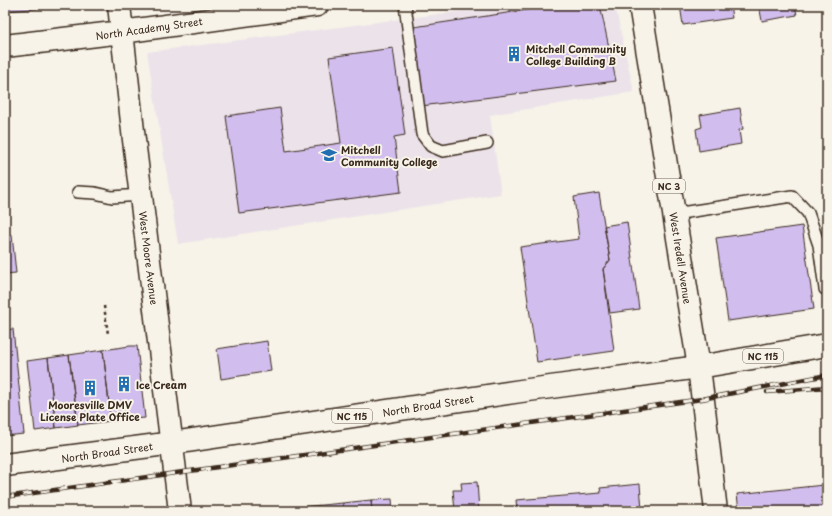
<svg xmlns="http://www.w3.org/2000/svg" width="832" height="516" font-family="'Playpen Sans',sans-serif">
<rect width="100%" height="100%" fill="#f7f3e8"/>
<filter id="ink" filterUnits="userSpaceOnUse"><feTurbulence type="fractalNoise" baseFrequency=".025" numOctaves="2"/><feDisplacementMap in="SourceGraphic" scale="8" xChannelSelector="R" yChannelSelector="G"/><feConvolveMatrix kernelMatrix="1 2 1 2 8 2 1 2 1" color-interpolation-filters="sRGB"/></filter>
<g filter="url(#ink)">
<path fill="#ece3ea" d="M 508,5 L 615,5 L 634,92 L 490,115 L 501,194 L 178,244 L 147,52 Z"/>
<path fill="#d2beee" stroke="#3b2a1e" d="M 5,5 L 71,5 L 71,6 L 5,11 Z
M 560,5 L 600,5 L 616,81 L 421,106 L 414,27 Z
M 680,5 L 730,5 L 732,18 L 683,25 Z
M 759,5 L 795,5 L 797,15 L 762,21 Z
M 393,48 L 405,135 L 394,137 L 401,192 L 239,213 L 226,116 L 280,108 L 286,151 L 341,143 L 329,57 Z
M 740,108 L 743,129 L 739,130 L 741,144 L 699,151 L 696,129 L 702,127 L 700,115 Z
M 599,193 L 610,260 L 603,269 L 614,351 L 537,362 L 520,247 L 579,239 L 574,197 Z
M 627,222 L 639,309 L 610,313 L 603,269 L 610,260 L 604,226 Z
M 802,226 L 814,309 L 728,321 L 716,238 Z
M 12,235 L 16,273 L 5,274 L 5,236 Z
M 13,329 L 24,434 L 5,436 L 5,330 Z
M 267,341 L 271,371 L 221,379 L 217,349 Z
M 130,346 L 137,346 L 145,418 L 111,421 L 103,350 Z
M 103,350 L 111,421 L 78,425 L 69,355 Z
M 69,355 L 78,425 L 56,428 L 48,358 Z
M 48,358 L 56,428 L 35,431 L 27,361 Z
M 477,482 L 479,511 L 455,511 L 453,490 L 462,490 L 461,483 Z
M 640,484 L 642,511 L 517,511 L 516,500 L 601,493 L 600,488 Z
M 824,485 L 827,511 L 739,511 L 737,494 Z
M 392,499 L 393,511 L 372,511 L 371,500 Z
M 371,500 L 372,511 L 344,511 L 343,503 Z
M 343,503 L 344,511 L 313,511 L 312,506 Z
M 312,506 L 313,511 L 271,511 L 271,509 Z"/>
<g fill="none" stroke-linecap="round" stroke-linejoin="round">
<defs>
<path id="service" d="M 405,5 L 422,134 L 431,146 L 443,151 L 487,143
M 78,192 L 95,193 L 112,197 L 141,195
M 674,214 L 792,196 L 808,213 L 819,245 L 825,289 L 827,288"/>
<path id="minor" d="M 119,5 L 134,140 L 180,511
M 5,46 L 122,32 L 317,5"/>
<path id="primary" d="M 640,5 L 699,367 L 716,511
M 5,465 L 173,443 L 521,391 L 699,367 L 827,345"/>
</defs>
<use href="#service" stroke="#3b2a1e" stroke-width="14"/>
<use href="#minor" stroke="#3b2a1e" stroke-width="25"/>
<use href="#primary" stroke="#3b2a1e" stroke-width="25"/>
<path stroke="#3b2a1e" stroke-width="2.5" stroke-dasharray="3 3" stroke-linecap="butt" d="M 104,306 L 108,334"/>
<use href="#service" stroke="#f7f3e8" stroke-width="11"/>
<use href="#minor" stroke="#f7f3e8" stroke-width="22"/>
<use href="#primary" stroke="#f7f3e8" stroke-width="22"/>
<defs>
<path id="rail" d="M 767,392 L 827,387
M 5,497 L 702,399 L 827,375"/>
</defs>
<use href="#rail" stroke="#3b2a1e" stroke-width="4.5"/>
<use href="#rail" stroke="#f7f3e8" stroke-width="3" stroke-dasharray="9" stroke-linecap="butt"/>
</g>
</g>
<defs>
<symbol id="building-bare" viewBox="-9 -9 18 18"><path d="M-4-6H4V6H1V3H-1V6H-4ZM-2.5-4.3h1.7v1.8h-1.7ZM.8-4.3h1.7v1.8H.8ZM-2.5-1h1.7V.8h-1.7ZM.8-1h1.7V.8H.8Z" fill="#1f6fb2" stroke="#f7f3e8" stroke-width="2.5" paint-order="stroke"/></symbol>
<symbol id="university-bare" viewBox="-9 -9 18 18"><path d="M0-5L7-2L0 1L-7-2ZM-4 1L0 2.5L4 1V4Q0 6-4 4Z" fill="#1f6fb2" stroke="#f7f3e8" stroke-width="2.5" paint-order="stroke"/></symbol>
</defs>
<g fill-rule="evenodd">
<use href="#building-bare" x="503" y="43" width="22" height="22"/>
<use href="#university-bare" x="318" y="144" width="22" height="22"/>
<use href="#building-bare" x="113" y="373" width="22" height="22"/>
<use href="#building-bare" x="79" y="377" width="22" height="22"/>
</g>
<g text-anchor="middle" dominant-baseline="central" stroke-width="4" stroke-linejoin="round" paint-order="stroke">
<g fill="#f7f3e8" stroke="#73665b" stroke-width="1">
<rect x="653" y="179" width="32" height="14" rx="3"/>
<rect x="743" y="349" width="40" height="14" rx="3"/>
<rect x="332" y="409" width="40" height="14" rx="3"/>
</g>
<g font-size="9" font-weight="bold" fill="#3b2a1e">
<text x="669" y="186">NC 3</text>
<text x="763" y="356">NC 115</text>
<text x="352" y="416">NC 115</text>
</g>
<g font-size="10" fill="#3b2a1e" stroke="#f7f3e8">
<text transform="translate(149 28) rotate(-8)">North Academy Street</text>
<text transform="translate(149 258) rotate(83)">West Moore Avenue</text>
<text transform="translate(681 258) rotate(81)">West Iredell Avenue</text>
<text transform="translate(428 405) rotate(-9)">North Broad Street</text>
<text transform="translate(107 452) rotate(-8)">North Broad Street</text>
</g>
<g font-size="10" font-weight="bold" fill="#3b2a1e" stroke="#f7f3e8" text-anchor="start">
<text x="526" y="48">Mitchell Community<tspan x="526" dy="12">College Building B</tspan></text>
<text x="341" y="149">Mitchell<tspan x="341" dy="12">Community College</tspan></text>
<text x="136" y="384">Ice Cream</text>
<text x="90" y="404" text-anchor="middle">Mooresville DMV<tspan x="90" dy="12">License Plate Office</tspan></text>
</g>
</g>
<rect width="832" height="516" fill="none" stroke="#f7f3e8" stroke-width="20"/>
<rect x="10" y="10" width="812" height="496" fill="none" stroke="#3b2a1e" stroke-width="1.5" filter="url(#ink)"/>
</svg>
